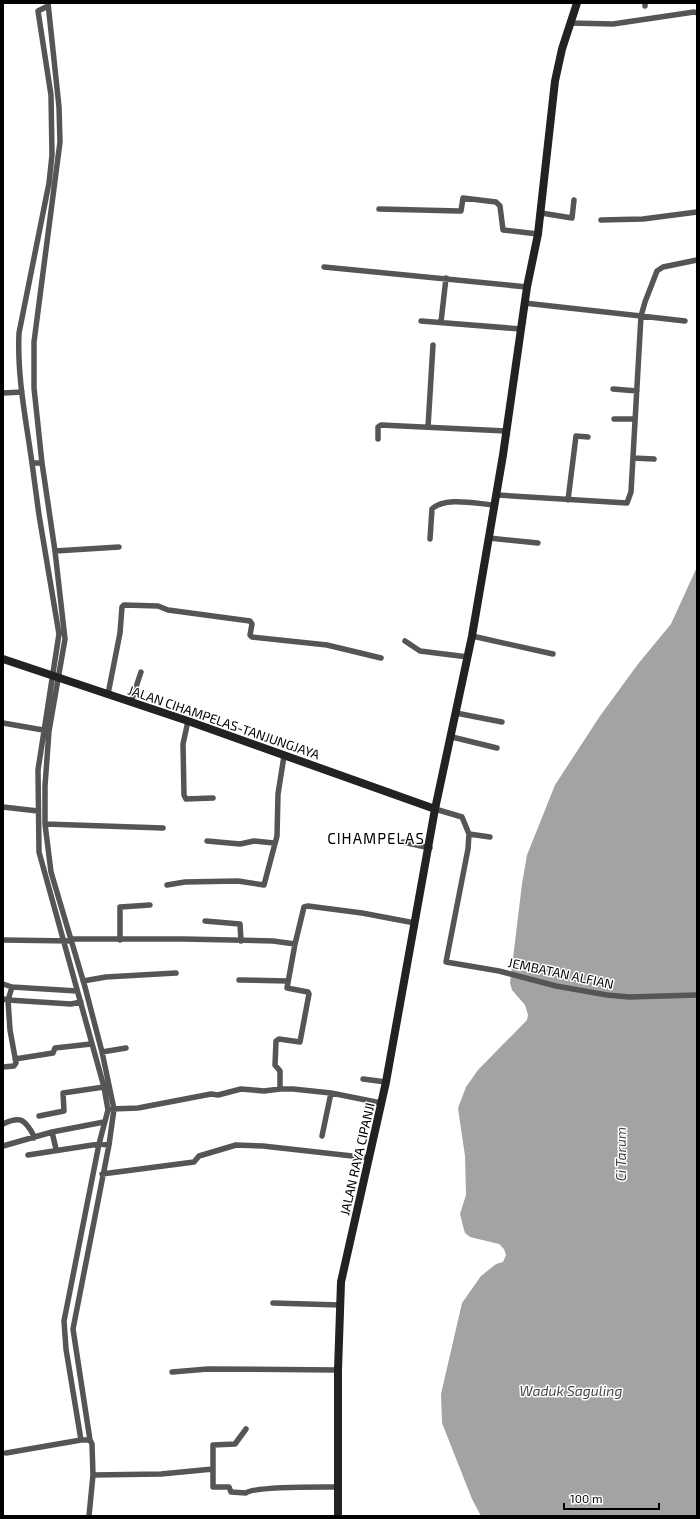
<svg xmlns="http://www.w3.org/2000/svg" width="700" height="1519" font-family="'Exo 2',sans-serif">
<rect width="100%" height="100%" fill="#fff"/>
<path fill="#a3a3a3" d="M 697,567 L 697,1516 L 481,1516 L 472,1499 L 442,1423 L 441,1394 L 462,1303 L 481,1276 L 496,1264 L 503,1262 L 506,1255 L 504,1249 L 499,1244 L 470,1237 L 465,1233 L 463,1226 L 460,1214 L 466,1195 L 465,1156 L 458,1108 L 466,1087 L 478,1070 L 527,1020 L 528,1015 L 525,1005 L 512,990 L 510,983 L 522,884 L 527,855 L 555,785 L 600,716 L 638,664 L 671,624 Z"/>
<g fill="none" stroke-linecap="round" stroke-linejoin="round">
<path stroke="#555" stroke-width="5.5" d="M 48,3 L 59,107 L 60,142 L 34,342 L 34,388 L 42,463 L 32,463 L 39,515 L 59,634 L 38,770 L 39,852 L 104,1087 L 108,1110 L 99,1144 L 64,1321 L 66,1349 L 81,1440 L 90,1440 L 92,1444 L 93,1475 L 89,1516
M 645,3 L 645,6
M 570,23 L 613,24 L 694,12 L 697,13
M 379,209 L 459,211 L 461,211 L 463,198 L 496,202 L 500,206 L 503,230 L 538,234
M 541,213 L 572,218 L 574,200
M 601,220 L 643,219 L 697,212
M 324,267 L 527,287
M 524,303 L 641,316 L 645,302 L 657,271 L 663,267 L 697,260
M 421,321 L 521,329
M 441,322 L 446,278
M 613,389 L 637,391
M 3,393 L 22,392
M 614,419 L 635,419
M 428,427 L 433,345
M 378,439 L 378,427 L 381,425 L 506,431
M 633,458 L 654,459
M 32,463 C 26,420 17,377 19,333 L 49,183 L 52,155 L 51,95 L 38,11 L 48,6
M 42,463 L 55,551 L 65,639 L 49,731 L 45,786 L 45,824 L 51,872 L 85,987 L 102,1052 L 114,1109 L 109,1145 L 73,1329 L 90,1440
M 497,495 L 627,503 L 631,492 L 641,316 L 685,321
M 568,500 L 576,436 L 588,437
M 489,538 L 538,543
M 430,539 L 432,509 C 445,496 477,504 495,505
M 55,551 L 119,547
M 472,636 L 553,654
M 405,641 L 420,651 L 468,657
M 108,694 L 120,633 L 122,607 L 124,605 L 158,606 L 168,610 L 250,621 L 252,624 L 250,635 L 252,637 L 327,645 L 381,658
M 131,702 L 141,672
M 456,713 L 502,722
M 188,721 L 183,744 L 184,795 L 186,799 L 213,798
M 3,723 L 43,730
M 452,737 L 497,748
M 3,807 L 38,811
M 435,809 L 462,817 L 469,834 L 468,849 L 446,962 L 499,971 L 556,986 L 607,995 L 629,997 L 697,995
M 45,824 L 163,828
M 469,834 L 490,837
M 207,841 L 240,844 L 254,841 L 274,843
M 403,842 L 430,848
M 167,885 L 185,882 L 238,881 L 264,885 L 277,836 L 278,794 L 284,756
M 205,921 L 240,924 L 241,941
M 71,939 L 183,939 L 273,941 L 295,944
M 3,940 L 71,941
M 120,940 L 120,907 L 150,905
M 239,980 L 288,981
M 83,981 L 106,977 L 176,973
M 3,984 L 12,987 L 77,991
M 3,999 L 8,1000 L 12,987
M 102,1052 L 126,1048
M 15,1059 L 53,1053 L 55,1048 L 91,1044
M 3,1067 L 14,1066 L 16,1063 L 10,1030 L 8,1000 L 71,1004 L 81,1002
M 363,1079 L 386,1082
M 280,1089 L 280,1071 L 275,1065 L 276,1041 L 279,1039 L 300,1042 L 309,994 L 308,992 L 287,988 L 295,944 L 304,907 L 308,906 L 362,913 L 415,923
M 112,1109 L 138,1108 L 211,1094 L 218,1095 L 241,1089 L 264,1091 L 280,1089 L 293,1089 L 331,1093 L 381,1103
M 39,1116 L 64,1111 L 63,1093 L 104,1087
M 3,1124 C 7,1122 15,1119 20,1120 C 25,1121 33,1132 34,1138
M 52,1132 L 56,1149
M 322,1136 L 331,1093
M 3,1146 L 52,1132 L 104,1122
M 28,1155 L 99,1144 L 109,1145
M 102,1174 L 194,1162 L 199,1156 L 236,1145 L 263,1146 L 370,1158
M 273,1303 L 340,1305
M 172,1372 L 208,1369 L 338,1370
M 246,1429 L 235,1444 L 213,1445 L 213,1487 L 229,1487 L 231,1492 L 246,1493 C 254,1486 324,1487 338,1487
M 6,1453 L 81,1440
M 93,1475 L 161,1474 L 213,1469"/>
<path stroke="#222" stroke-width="8" d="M 3,659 L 188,721 L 435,809
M 338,1516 L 338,1370 L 341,1282 L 386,1082 L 435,809 L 472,636 L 503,455 L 527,287 L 538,234 L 555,81 L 562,49 L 577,3"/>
</g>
<g text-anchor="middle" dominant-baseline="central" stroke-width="3" stroke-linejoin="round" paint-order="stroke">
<g font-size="13" fill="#000" stroke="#fff">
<text transform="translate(224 722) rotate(19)">JALAN CIHAMPELAS-TANJUNGJAYA</text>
<text transform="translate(561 973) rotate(12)">JEMBATAN ALFIAN</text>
<text transform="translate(357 1159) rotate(-77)">JALAN RAYA CIPANJI</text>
</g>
<g font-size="14" font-style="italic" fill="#444" stroke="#fff">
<text transform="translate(620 1154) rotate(-90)">Ci Tarum</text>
<text x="571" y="1390">Waduk Saguling</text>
</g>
<g font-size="15" letter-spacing="1" fill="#000" stroke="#fff">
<text x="376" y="838">CIHAMPELAS</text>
</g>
</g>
<rect width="700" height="1519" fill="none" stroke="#000000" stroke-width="8"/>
<path d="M564 1503v6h95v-6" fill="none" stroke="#000000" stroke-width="2"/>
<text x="570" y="1503" font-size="12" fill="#000000" stroke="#ffffff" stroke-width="3" paint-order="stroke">100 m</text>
</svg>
